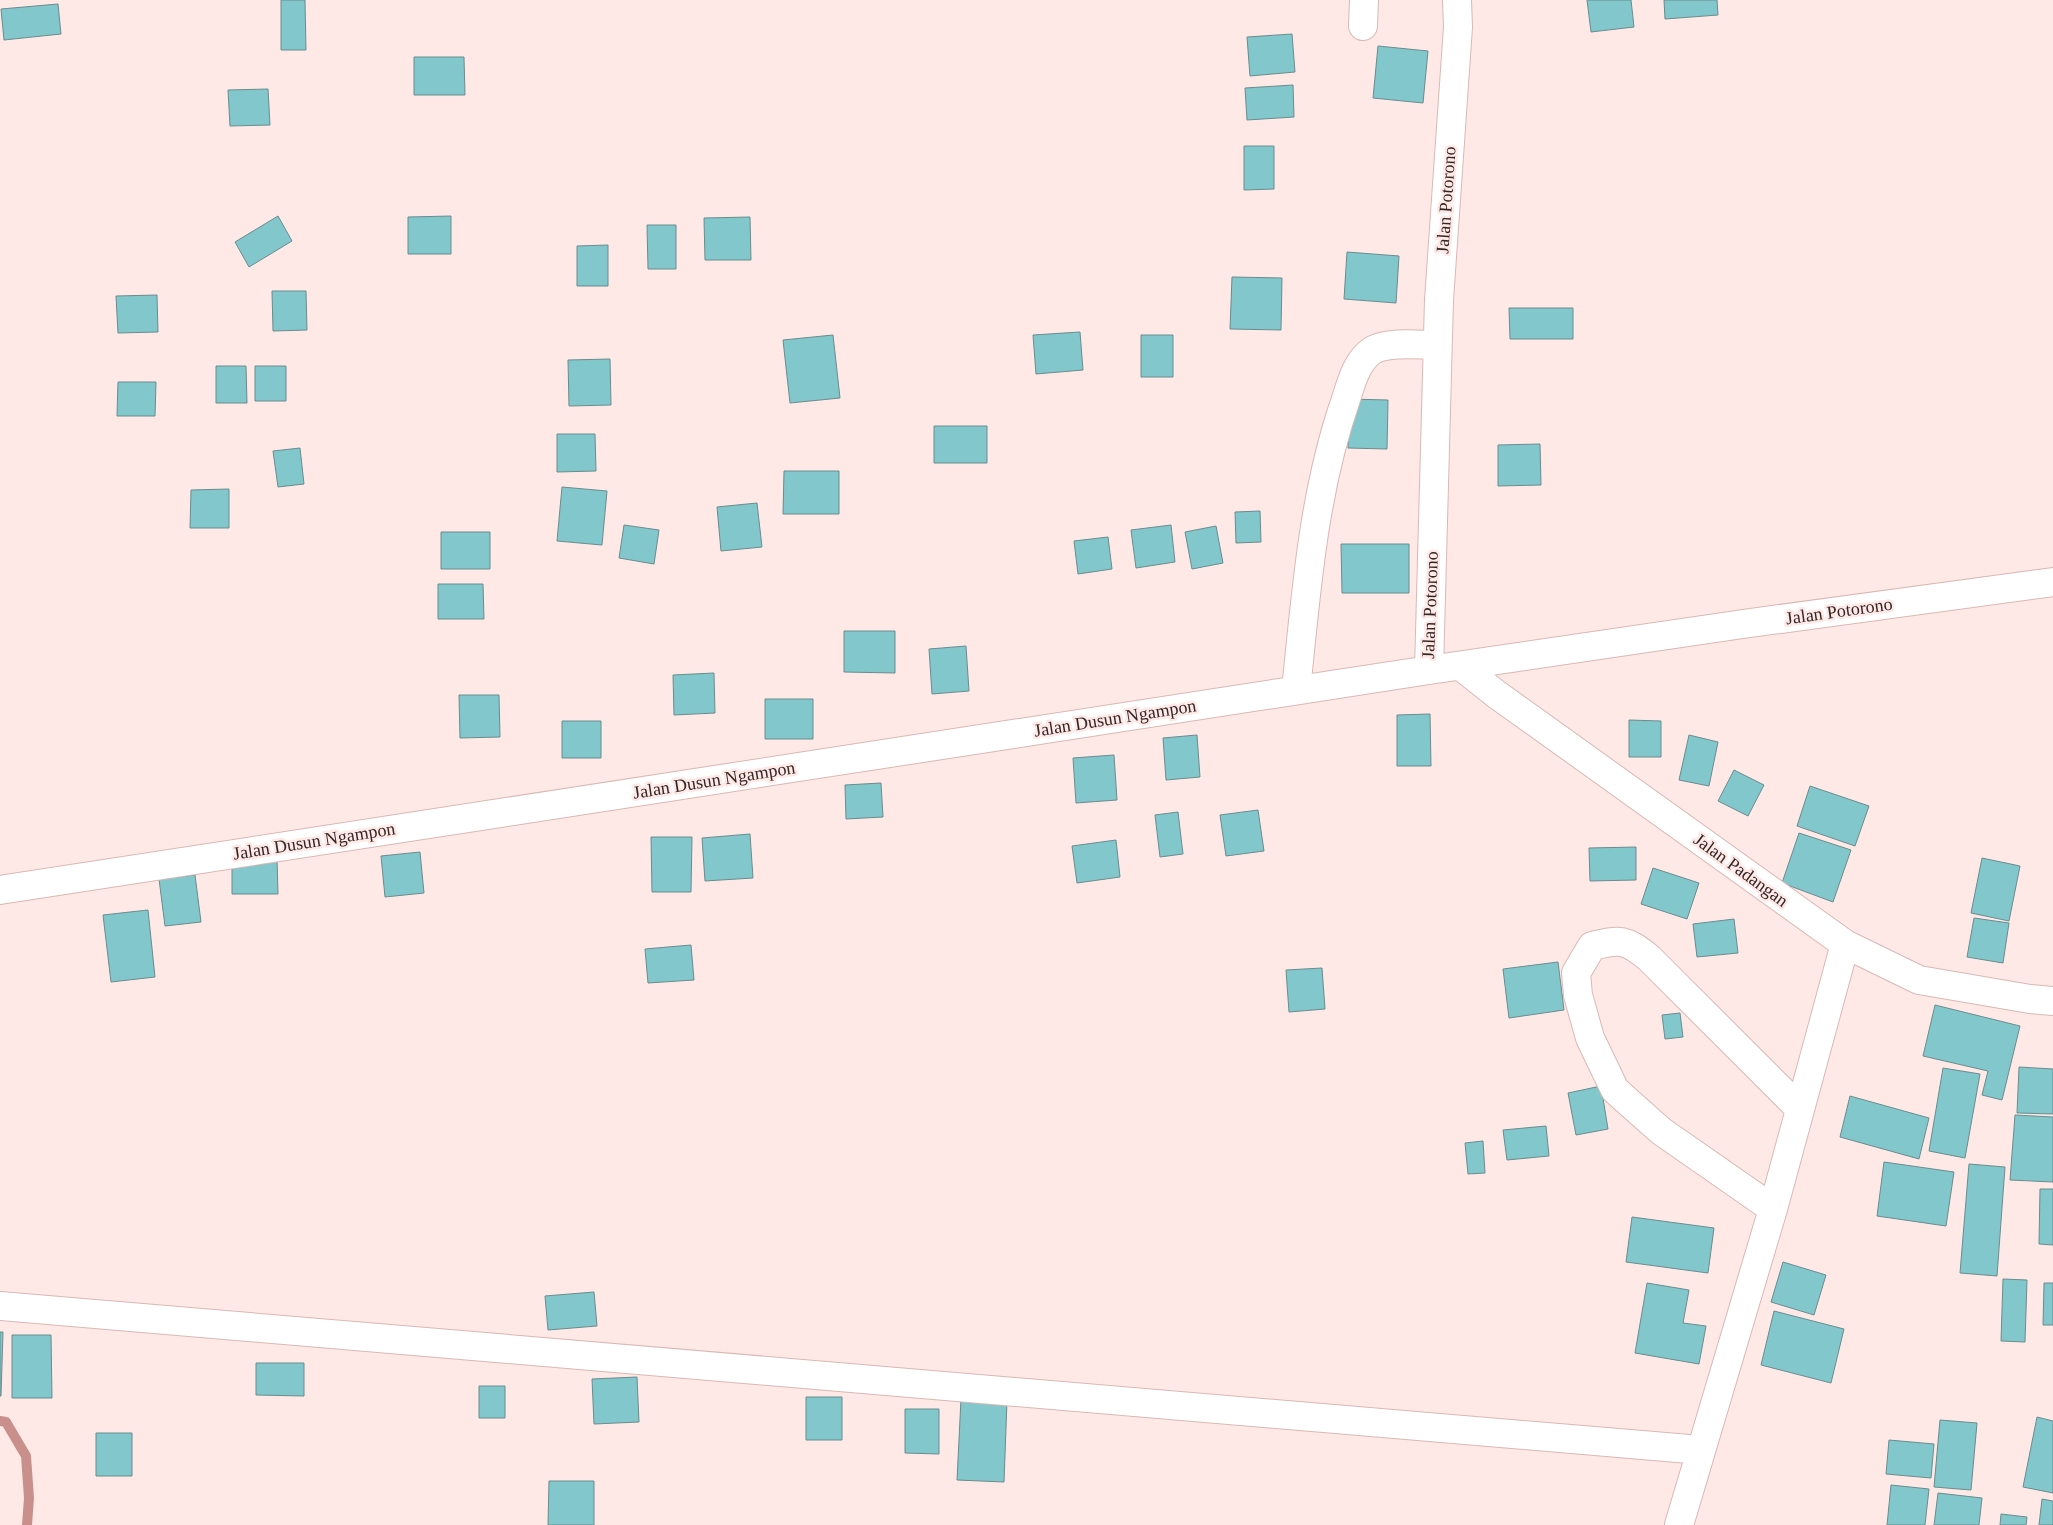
<svg xmlns="http://www.w3.org/2000/svg" width="2053" height="1525" font-family="'Times New Roman',serif">
<rect width="100%" height="100%" fill="#fee9e7"/>
<g fill="none" stroke-linecap="round" stroke-linejoin="round">
<path stroke="#c9908b" stroke-width="10" d="M 0,1421 L 6,1422 L 26,1456 L 29,1498 L 27,1525"/>
</g>
<path fill="#82c7cb" stroke="#698c8e" d="M 281,0 L 305,0 L 306,50 L 281,50 Z
M 1587,0 L 1631,0 L 1634,27 L 1591,32 Z
M 1664,0 L 1717,0 L 1718,15 L 1665,19 Z
M 58,4 L 61,34 L 4,40 L 1,9 Z
M 1292,34 L 1295,72 L 1250,76 L 1247,37 Z
M 1378,46 L 1428,51 L 1423,103 L 1373,98 Z
M 414,57 L 464,57 L 465,95 L 414,95 Z
M 1293,85 L 1294,117 L 1247,120 L 1245,88 Z
M 268,89 L 270,125 L 230,126 L 228,90 Z
M 1244,146 L 1274,146 L 1274,189 L 1244,190 Z
M 278,216 L 292,241 L 249,267 L 235,242 Z
M 451,216 L 451,254 L 408,254 L 408,217 Z
M 750,217 L 751,260 L 705,260 L 704,218 Z
M 647,225 L 676,225 L 676,269 L 648,269 Z
M 608,245 L 608,286 L 577,286 L 577,246 Z
M 1347,252 L 1399,256 L 1396,303 L 1344,299 Z
M 1232,277 L 1282,278 L 1281,330 L 1230,329 Z
M 272,291 L 306,291 L 307,330 L 273,331 Z
M 157,295 L 158,332 L 118,333 L 116,296 Z
M 1509,308 L 1573,308 L 1573,339 L 1510,339 Z
M 1080,332 L 1083,370 L 1036,374 L 1033,335 Z
M 833,335 L 840,398 L 790,403 L 783,340 Z
M 1141,335 L 1173,335 L 1173,377 L 1141,377 Z
M 610,359 L 611,405 L 569,406 L 568,360 Z
M 216,366 L 246,366 L 247,403 L 216,403 Z
M 255,366 L 286,366 L 286,401 L 255,401 Z
M 118,382 L 156,382 L 155,416 L 117,416 Z
M 1349,399 L 1388,400 L 1387,449 L 1348,448 Z
M 934,426 L 987,426 L 987,463 L 934,463 Z
M 557,434 L 595,434 L 596,471 L 557,472 Z
M 1540,444 L 1541,485 L 1498,486 L 1498,445 Z
M 300,448 L 304,484 L 278,487 L 273,451 Z
M 784,471 L 839,471 L 839,514 L 783,514 Z
M 562,487 L 607,491 L 602,545 L 557,541 Z
M 229,489 L 229,528 L 190,528 L 191,490 Z
M 757,503 L 762,547 L 721,551 L 717,507 Z
M 1260,511 L 1261,542 L 1236,543 L 1235,512 Z
M 624,525 L 659,530 L 654,564 L 619,558 Z
M 1171,525 L 1175,562 L 1136,568 L 1131,530 Z
M 1216,526 L 1223,563 L 1192,569 L 1185,532 Z
M 441,532 L 490,532 L 490,569 L 441,569 Z
M 1108,537 L 1112,569 L 1078,574 L 1074,541 Z
M 1341,544 L 1409,544 L 1409,593 L 1342,593 Z
M 438,584 L 483,584 L 484,619 L 438,619 Z
M 844,631 L 895,631 L 895,673 L 844,672 Z
M 966,646 L 969,691 L 932,694 L 929,649 Z
M 714,673 L 715,713 L 674,715 L 673,675 Z
M 459,695 L 499,695 L 500,737 L 460,738 Z
M 765,699 L 813,699 L 813,739 L 765,739 Z
M 1430,714 L 1431,766 L 1397,766 L 1397,715 Z
M 1629,720 L 1661,721 L 1661,757 L 1629,757 Z
M 562,721 L 601,721 L 601,758 L 562,758 Z
M 1197,735 L 1200,777 L 1166,780 L 1163,738 Z
M 1689,735 L 1718,742 L 1709,786 L 1679,780 Z
M 1114,755 L 1117,800 L 1076,803 L 1073,758 Z
M 1734,770 L 1764,785 L 1748,816 L 1718,801 Z
M 881,783 L 883,817 L 846,819 L 845,785 Z
M 1810,786 L 1869,806 L 1855,846 L 1797,826 Z
M 1258,810 L 1264,851 L 1226,856 L 1220,815 Z
M 1178,812 L 1183,854 L 1160,857 L 1155,815 Z
M 1799,833 L 1851,850 L 1833,902 L 1782,883 Z
M 750,834 L 753,878 L 705,881 L 702,838 Z
M 651,837 L 692,837 L 691,892 L 652,892 Z
M 1116,840 L 1120,877 L 1077,883 L 1072,846 Z
M 1636,847 L 1636,880 L 1590,881 L 1589,848 Z
M 420,852 L 424,893 L 385,897 L 381,856 Z
M 232,858 L 277,858 L 278,894 L 232,894 Z
M 1982,858 L 2020,866 L 2009,921 L 1971,913 Z
M 1653,868 L 1699,883 L 1687,919 L 1641,904 Z
M 195,875 L 201,922 L 165,926 L 159,879 Z
M 148,910 L 155,977 L 111,982 L 103,915 Z
M 1974,918 L 2009,923 L 2003,963 L 1967,957 Z
M 1734,919 L 1738,953 L 1697,957 L 1693,924 Z
M 691,945 L 694,980 L 648,983 L 645,949 Z
M 1558,962 L 1564,1010 L 1509,1018 L 1503,969 Z
M 1322,968 L 1325,1009 L 1289,1012 L 1286,970 Z
M 1935,1005 L 2020,1026 L 2002,1100 L 1982,1095 L 1988,1071 L 1923,1056 Z
M 1680,1013 L 1683,1037 L 1665,1039 L 1662,1015 Z
M 2019,1067 L 2053,1069 L 2053,1114 L 2017,1113 Z
M 1943,1068 L 1980,1074 L 1965,1158 L 1929,1151 Z
M 1601,1086 L 1608,1129 L 1576,1135 L 1568,1093 Z
M 1850,1096 L 1929,1118 L 1919,1159 L 1840,1137 Z
M 2015,1115 L 2053,1117 L 2053,1182 L 2010,1180 Z
M 1546,1126 L 1549,1156 L 1507,1160 L 1503,1130 Z
M 1483,1141 L 1485,1173 L 1468,1174 L 1465,1143 Z
M 1884,1162 L 1954,1172 L 1946,1226 L 1877,1216 Z
M 1969,1164 L 2005,1167 L 1997,1276 L 1960,1273 Z
M 2040,1189 L 2053,1189 L 2053,1245 L 2039,1244 Z
M 1632,1217 L 1714,1228 L 1708,1273 L 1626,1262 Z
M 1783,1262 L 1826,1275 L 1814,1315 L 1771,1302 Z
M 2003,1279 L 2027,1280 L 2025,1342 L 2001,1341 Z
M 1647,1283 L 1689,1290 L 1683,1323 L 1706,1326 L 1699,1364 L 1635,1353 Z
M 2044,1283 L 2053,1283 L 2053,1325 L 2043,1325 Z
M 594,1292 L 597,1326 L 548,1330 L 545,1296 Z
M 1774,1311 L 1844,1329 L 1831,1383 L 1761,1365 Z
M 0,1332 L 3,1332 L 1,1396 L 0,1396 Z
M 12,1335 L 51,1335 L 52,1398 L 12,1398 Z
M 256,1363 L 304,1363 L 304,1396 L 256,1395 Z
M 637,1377 L 639,1422 L 594,1424 L 592,1379 Z
M 479,1386 L 505,1386 L 505,1418 L 479,1418 Z
M 806,1397 L 842,1397 L 842,1440 L 806,1440 Z
M 961,1399 L 1007,1401 L 1004,1482 L 957,1480 Z
M 905,1409 L 939,1409 L 939,1454 L 905,1453 Z
M 2037,1417 L 2053,1421 L 2053,1493 L 2023,1487 Z
M 1940,1420 L 1977,1423 L 1971,1490 L 1934,1487 Z
M 96,1433 L 132,1433 L 132,1476 L 96,1476 Z
M 1889,1440 L 1934,1444 L 1931,1478 L 1886,1474 Z
M 549,1481 L 594,1481 L 594,1525 L 548,1525 Z
M 1891,1485 L 1929,1489 L 1925,1525 L 1887,1525 Z
M 1938,1493 L 1982,1498 L 1979,1525 L 1934,1525 Z
M 2042,1499 L 2053,1501 L 2053,1525 L 2039,1525 Z
M 2001,1514 L 2027,1517 L 2026,1525 L 2000,1525 Z"/>
<g fill="none" stroke-linecap="round" stroke-linejoin="round">
<defs>
<path id="street" d="M 1363,26 L 1364,0
M 1462,667 L 1496,694 L 1845,944 L 1919,980 L 2030,999 L 2053,1001
M 1429,670 L 1439,300 L 1458,27 L 1457,0
M 1296,690 C 1306,594 1313,495 1345,402 C 1351,384 1356,361 1373,350 C 1389,341 1420,345 1437,345
M 0,890 L 1429,670 L 1743,624 L 2053,582
M 1773,1209 L 1661,1131 L 1615,1090 L 1590,1038 L 1578,995 L 1576,973 L 1592,946 C 1620,939 1626,939 1649,958 L 1799,1108
M 0,1306 L 1701,1450
M 1679,1525 L 1773,1209 L 1845,944"/>
</defs>
<use href="#street" stroke="#dab8b4" stroke-width="30"/>
<use href="#street" stroke="#fff" stroke-width="28"/>
</g>
<g text-anchor="middle" dominant-baseline="central" stroke-width="5" stroke-linejoin="round" paint-order="stroke">
<g font-size="18" fill="#322624" stroke="#fee9e7">
<text transform="translate(1446 200) rotate(-86)">Jalan Potorono</text>
<text transform="translate(1430 605) rotate(-88)">Jalan Potorono</text>
<text transform="translate(1839 611) rotate(-8)">Jalan Potorono</text>
<text transform="translate(1115 718) rotate(-9)">Jalan Dusun Ngampon</text>
<text transform="translate(714 780) rotate(-9)">Jalan Dusun Ngampon</text>
<text transform="translate(314 841) rotate(-9)">Jalan Dusun Ngampon</text>
<text transform="translate(1741 870) rotate(36)">Jalan Padangan</text>
</g>
</g>
</svg>
